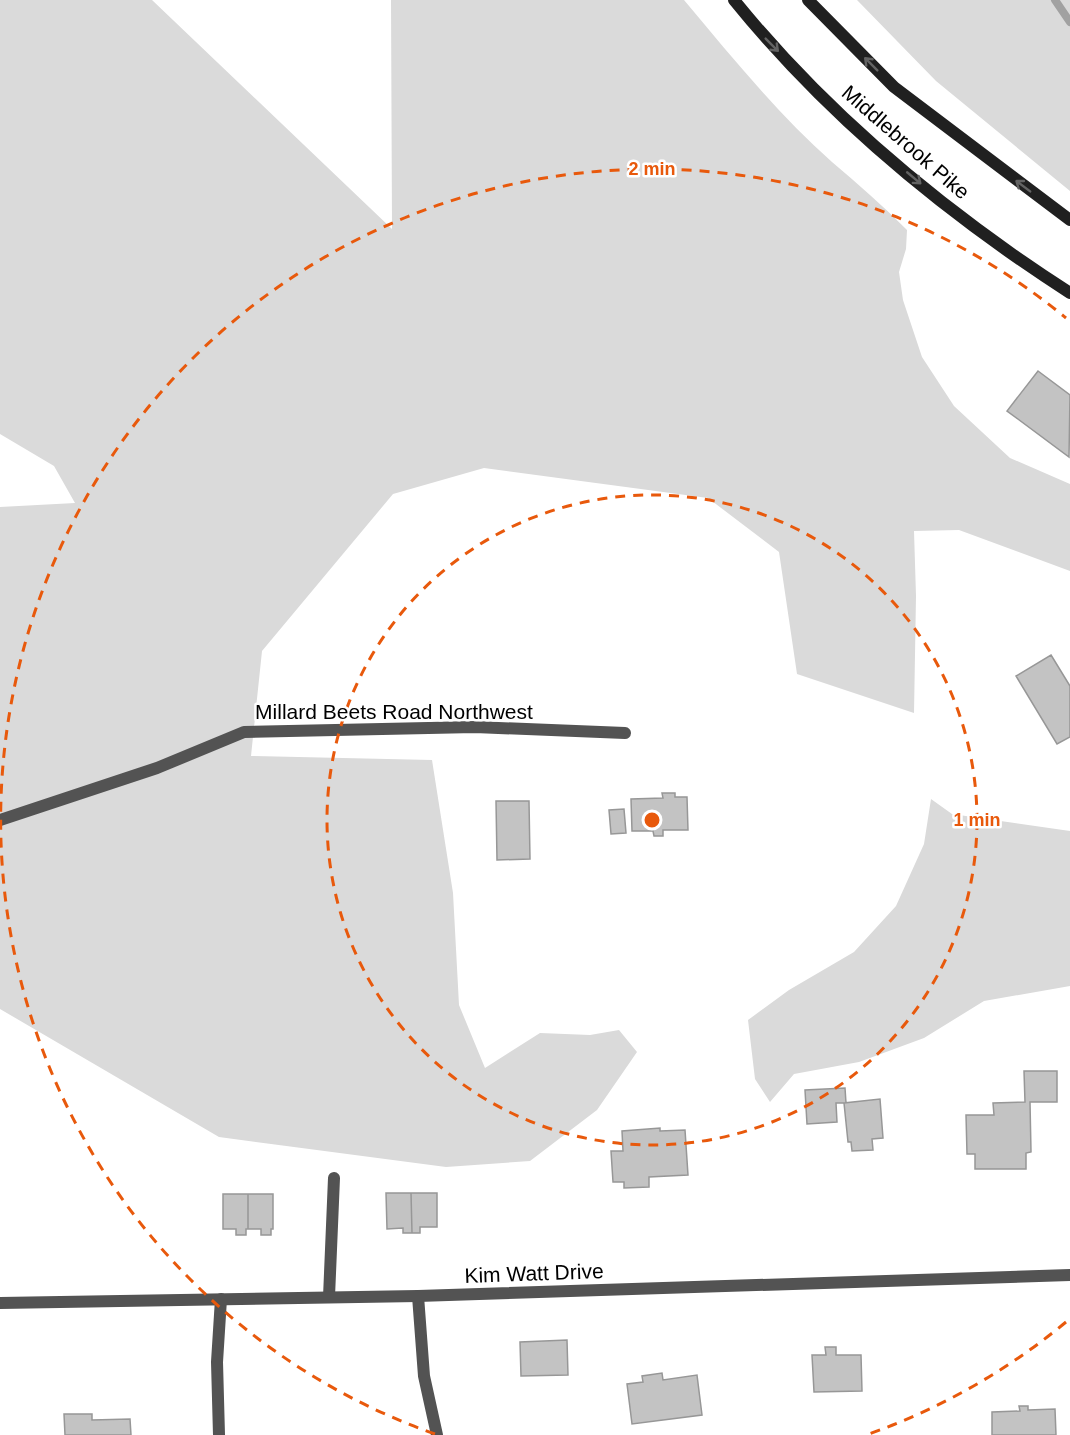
<svg xmlns="http://www.w3.org/2000/svg" width="1070" height="1435" font-family="Arial,sans-serif">
<rect width="100%" height="100%" fill="#fff"/>
<path fill="#dadada" d="M 0,0 L 152,0 L 392,229 L 391,0 L 684,0 C 731,56 778,114 832,162 C 858,184 883,206 907,230 L 906,249 L 899,272 L 903,300 L 922,357 L 954,406 L 1010,458 L 1070,484 L 1070,571 L 959,530 L 914,531 L 916,596 L 914,713 L 797,674 L 779,552 L 708,498 L 484,468 L 393,494 L 262,651 L 251,756 L 432,760 L 453,893 L 459,1005 L 485,1068 L 540,1033 L 590,1035 L 619,1030 L 637,1052 L 597,1110 L 530,1161 L 446,1167 L 219,1137 L 0,1009 L 0,507 L 75,503 L 54,466 L 0,434 Z
M 857,0 L 1070,0 L 1070,191 L 936,81 Z
M 931,799 L 952,814 L 1070,831 L 1070,986 L 984,1001 L 924,1038 L 859,1062 L 794,1074 L 770,1102 L 755,1079 L 748,1020 L 789,990 L 854,952 L 896,906 L 924,844 Z"/>
<g fill="none" stroke-linecap="round" stroke-linejoin="round">
<path stroke="#a1a1a1" stroke-width="8" d="M 1055,0 L 1070,22"/>
</g>
<path fill="#c3c3c3" stroke="#979797" stroke-width="1.5" d="M 1038,371 L 1070,395 L 1069,457 L 1007,411 Z
M 1051,655 L 1070,686 L 1070,737 L 1057,744 L 1016,676 Z
M 662,793 L 675,793 L 675,797 L 687,797 L 688,830 L 663,830 L 663,836 L 654,836 L 653,831 L 632,831 L 631,799 L 663,798 Z
M 496,801 L 529,801 L 530,859 L 497,860 Z
M 624,809 L 626,833 L 611,834 L 609,810 Z
M 1024,1071 L 1057,1071 L 1057,1102 L 1030,1102 L 1031,1152 L 1026,1153 L 1026,1169 L 975,1169 L 975,1154 L 967,1154 L 966,1115 L 994,1115 L 993,1103 L 1025,1102 Z
M 845,1088 L 846,1103 L 836,1103 L 837,1122 L 807,1124 L 805,1090 Z
M 880,1099 L 883,1138 L 872,1139 L 873,1150 L 852,1151 L 851,1142 L 848,1142 L 844,1103 Z
M 660,1128 L 660,1131 L 685,1130 L 688,1175 L 649,1177 L 649,1187 L 624,1188 L 624,1182 L 613,1182 L 611,1151 L 623,1151 L 622,1131 Z
M 386,1193 L 411,1193 L 412,1233 L 403,1233 L 403,1228 L 387,1229 Z
M 411,1193 L 437,1193 L 437,1227 L 420,1227 L 420,1233 L 412,1233 Z
M 223,1194 L 248,1194 L 248,1229 L 246,1229 L 246,1235 L 236,1235 L 236,1229 L 223,1229 Z
M 248,1194 L 273,1194 L 273,1229 L 271,1229 L 271,1235 L 261,1235 L 261,1229 L 248,1229 Z
M 567,1340 L 568,1375 L 521,1376 L 520,1342 Z
M 825,1347 L 836,1347 L 836,1355 L 861,1355 L 862,1391 L 814,1392 L 812,1355 L 826,1355 Z
M 662,1373 L 663,1380 L 697,1375 L 702,1415 L 632,1424 L 627,1384 L 643,1382 L 642,1376 Z
M 1019,1406 L 1028,1406 L 1028,1410 L 1055,1409 L 1056,1435 L 992,1435 L 992,1412 L 1020,1411 Z
M 64,1414 L 92,1414 L 92,1420 L 130,1419 L 131,1435 L 65,1435 Z"/>
<g fill="none" stroke-linecap="round" stroke-linejoin="round">
<path stroke="#535353" stroke-width="12" d="M 418,1296 L 424,1376 L 437,1435
M 329,1297 L 334,1178
M 219,1435 L 217,1362 L 221,1299"/>
<path stroke="#535353" stroke-width="12" d="M 0,820 L 157,768 L 244,732 L 475,727 L 625,733
M 0,1303 L 418,1296 L 1070,1275"/>
<path stroke="#202020" stroke-width="12" d="M 734,0 C 827,115 946,213 1070,293
M 808,0 L 894,87 L 1070,220"/>
</g>
<defs><path id="oneway-shaft" d="M-6 0H5M1.5-3L5.5 0L1.5 3" fill="none" stroke-width="1.6" stroke-linecap="round" stroke-linejoin="round" transform="scale(1.5)"/></defs>
<g stroke="#636363">
<use href="#oneway-shaft" transform="translate(772 45) rotate(45)"/>
<use href="#oneway-shaft" transform="translate(871 64) rotate(-135)"/>
<use href="#oneway-shaft" transform="translate(914 178) rotate(40)"/>
<use href="#oneway-shaft" transform="translate(1023 186) rotate(-143)"/>
</g>
<g fill="none" stroke="#e8590c" stroke-width="3" stroke-dasharray="10 8">
<circle cx="652" cy="820" r="325"/>
<path d="M1066 1322A651 651 0 0 1 869 1434M435 1434A651 651 0 1 1 1066 318"/>
</g>
<g text-anchor="middle" dominant-baseline="central" stroke-width="5" stroke-linejoin="round" paint-order="stroke">
<g font-size="21" fill="#000" stroke="#fff">
<text transform="translate(906 142) rotate(41)">Middlebrook Pike</text>
<text x="394" y="711">Millard Beets Road Northwest</text>
<text transform="translate(534 1273) rotate(-2)">Kim Watt Drive</text>
</g>
</g>
<circle cx="652" cy="820" r="9" fill="#e8590c" stroke="#fff" stroke-width="3"/>
<g font-size="18" text-anchor="middle" font-weight="bold" fill="#e8590c" stroke="#fff" stroke-width="5" stroke-linejoin="round" paint-order="stroke">
<text x="652" y="175">2 min</text>
<text x="977" y="826">1 min</text>
</g>
</svg>
